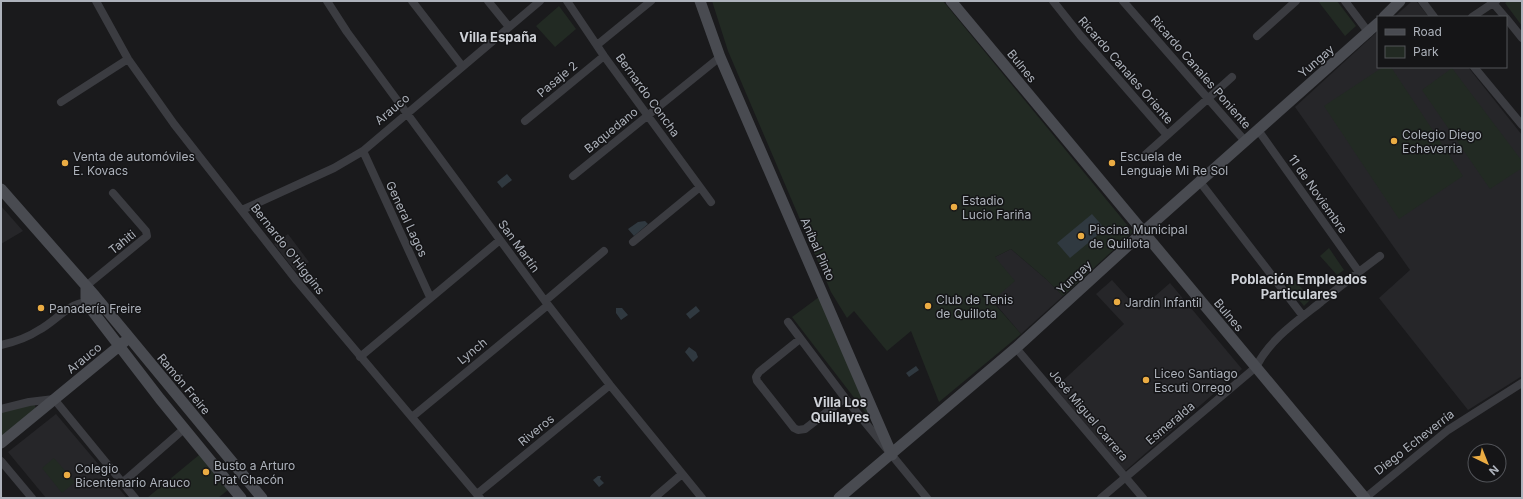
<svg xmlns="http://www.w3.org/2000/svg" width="1523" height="499" font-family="Inter,sans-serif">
<rect width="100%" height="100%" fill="#1a1a1c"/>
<path fill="#262629" d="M 1412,1 L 1416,1 L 1429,17 L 1394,17 Z
M 1378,31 L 1378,67 L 1468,67 L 1522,135 L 1522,376 L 1468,410 L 1379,298 L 1410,270 L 1295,107 Z
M 1,206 L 23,231 L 1,244 Z
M 288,234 L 309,262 L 295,271 L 274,244 Z
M 1011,249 L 1046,279 L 1063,296 L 1021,334 L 992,300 L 997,296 L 995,257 Z
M 1112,280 L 1139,310 L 1170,283 L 1242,369 L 1124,472 L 1055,388 L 1124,324 L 1096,294 Z
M 56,414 L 127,498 L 46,498 L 8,452 Z"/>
<path fill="#222a23" d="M 712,1 L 943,1 L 1133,232 L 1063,296 L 1046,279 L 1011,249 L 995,257 L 1015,281 L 992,301 L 1021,334 L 939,402 L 911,331 L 887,351 L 854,311 L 847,318 L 831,292 L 728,51 Z
M 1318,1 L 1337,1 L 1356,26 L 1345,36 Z
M 1508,1 L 1522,1 L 1522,26 L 1505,3 Z
M 559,6 L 576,29 L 555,47 L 536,26 Z
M 1383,67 L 1391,67 L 1463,176 L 1399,219 L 1324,106 Z
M 1452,68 L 1522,161 L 1522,168 L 1490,189 L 1422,90 Z
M 1329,248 L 1344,270 L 1337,275 L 1320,256 Z
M 1292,277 L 1311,299 L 1304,306 L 1285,283 Z
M 819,297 L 872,421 L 792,317 Z
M 34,403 L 36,409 L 1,437 L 1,410 Z
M 199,455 L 228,490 L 218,498 L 147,498 Z
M 54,458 L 75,482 L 62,493 L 42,468 Z"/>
<path fill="#303940" d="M 507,174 L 512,180 L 502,188 L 497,182 Z
M 1092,214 L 1105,229 L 1070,258 L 1057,243 Z
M 645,221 L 648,224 L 634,236 L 628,229 L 638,222 Z
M 696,306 L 700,311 L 690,319 L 686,314 Z
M 616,308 L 622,308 L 628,315 L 621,320 L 616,313 Z
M 689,347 L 696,352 L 698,357 L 693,362 L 685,352 Z
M 916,366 L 919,370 L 909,377 L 906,373 Z
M 598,476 L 601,476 L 600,479 L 604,483 L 599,487 L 593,480 Z"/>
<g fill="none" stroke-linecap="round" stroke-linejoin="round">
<path stroke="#3b3c41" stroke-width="8" d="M 96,1 L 128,59 L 174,124 L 297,281 L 480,498
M 327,1 L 347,32 L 545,301 L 610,385 L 702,498
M 412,1 L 462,66
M 488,1 L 509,27
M 567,1 L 604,56 L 711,202
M 1053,1 L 1080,35 L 1167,135
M 1123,1 L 1245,141
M 1345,1 L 1369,33
M 1422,1 L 1434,17
M 1493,3 L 1505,17
M 1472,17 L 1496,1
M 1506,18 L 1522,38
M 1257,36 L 1296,1
M 597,45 L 651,1
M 1474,67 L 1522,125
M 61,102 L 128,59
M 525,121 L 604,56
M 1258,130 L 1359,272
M 363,151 L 430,297
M 1145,155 L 1232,77
M 573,176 L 720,57
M 1200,182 L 1303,316
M 242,210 L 334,168 L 363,151 L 540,1
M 633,242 L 700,187
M 86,286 L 147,236 L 146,231 L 113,193
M 545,301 L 604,251
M 788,322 L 845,398 L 927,498
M 800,339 L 759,372 L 756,377 L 757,381 L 794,428 L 798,430 L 805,429 L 845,398
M 1,345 C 15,342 27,338 39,330 C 56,321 67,304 87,302
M 1016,348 L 1143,498
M 360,357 L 500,240
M 1,409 L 29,402 L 54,399 L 135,498
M 412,417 L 548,305
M 1,461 L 32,498
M 122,483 L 185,428
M 477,494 L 610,385
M 654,498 L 682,474
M 1101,498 L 1256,367 C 1270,339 1297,321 1321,302 C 1340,286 1360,271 1380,256
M 1365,498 L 1448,430 L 1522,383"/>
<path stroke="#494b51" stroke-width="11" d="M 700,1 L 720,57 L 892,455
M 951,1 L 1365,498
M 1384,17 L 1400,1
M 1,189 L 95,296 L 262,498
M 86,286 L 86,298 L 90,308 L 160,399 L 241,498
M 1,443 L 124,342
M 839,498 L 1016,348 L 1143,232 L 1378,23"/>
</g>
<g fill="#ebac43" stroke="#151517" stroke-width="1.5">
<circle cx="1394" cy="141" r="4"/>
<circle cx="65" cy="163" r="4"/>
<circle cx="1112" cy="163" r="4"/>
<circle cx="954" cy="207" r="4"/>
<circle cx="1081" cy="236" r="4"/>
<circle cx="1117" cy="302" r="4"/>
<circle cx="928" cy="306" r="4"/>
<circle cx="41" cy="308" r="4"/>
<circle cx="1146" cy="380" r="4"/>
<circle cx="206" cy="472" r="4"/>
<circle cx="67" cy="475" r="4"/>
</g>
<g text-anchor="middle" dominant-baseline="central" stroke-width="3" stroke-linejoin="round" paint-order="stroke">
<g font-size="12" fill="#adb2bb" stroke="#151517">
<text transform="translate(1316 61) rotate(-41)">Yungay</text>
<text transform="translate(1022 66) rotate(51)">Bulnes</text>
<text transform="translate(1126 70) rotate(49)">Ricardo Canales Oriente</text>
<text transform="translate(1201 72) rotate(49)">Ricardo Canales Poniente</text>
<text transform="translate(557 79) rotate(-40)">Pasaje 2</text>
<text transform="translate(648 95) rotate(54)">Bernardo Concha</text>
<text transform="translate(392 109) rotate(-40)">Arauco</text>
<text transform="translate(611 130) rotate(-39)">Baquedano</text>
<text transform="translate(1318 194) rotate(55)">11 de Noviembre</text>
<text transform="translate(407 219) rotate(65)">General Lagos</text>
<text transform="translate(122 242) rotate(-39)">Tahiti</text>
<text transform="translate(519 246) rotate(54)">San Martín</text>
<text transform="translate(288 249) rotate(52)">Bernardo O'Higgins</text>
<text transform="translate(818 249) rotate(66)">Aníbal Pinto</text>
<text transform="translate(1074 277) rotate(-43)">Yungay</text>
<text transform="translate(1229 315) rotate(50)">Bulnes</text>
<text transform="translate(472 351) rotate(-39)">Lynch</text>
<text transform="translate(84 358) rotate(-39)">Arauco</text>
<text transform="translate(184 384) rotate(50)">Ramón Freire</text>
<text transform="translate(1089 415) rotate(50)">José Miguel Carrera</text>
<text transform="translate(1170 423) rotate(-40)">Esmeralda</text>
<text transform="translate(536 430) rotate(-39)">Riveros</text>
<text transform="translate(1414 442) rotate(-38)">Diego Echeverría</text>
</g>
<g font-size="12" fill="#adb2bb" stroke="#151517" text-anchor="start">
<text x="1402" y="134">Colegio Diego<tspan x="1402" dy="14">Echeverria</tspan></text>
<text x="73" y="156">Venta de automóviles<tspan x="73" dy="14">E. Kovacs</tspan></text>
<text x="1120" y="156">Escuela de<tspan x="1120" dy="14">Lenguaje Mi Re Sol</tspan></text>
<text x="962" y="200">Estadio<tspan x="962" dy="14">Lucio Fariña</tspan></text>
<text x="1089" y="229">Piscina Municipal<tspan x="1089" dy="14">de Quillota</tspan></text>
<text x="936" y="299">Club de Tenis<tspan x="936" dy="14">de Quillota</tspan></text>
<text x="1125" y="302">Jardín Infantil</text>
<text x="49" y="308">Panadería Freire</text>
<text x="1154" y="373">Liceo Santiago<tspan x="1154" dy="14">Escuti Orrego</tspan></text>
<text x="214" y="465">Busto a Arturo<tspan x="214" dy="14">Prat Chacón</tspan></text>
<text x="75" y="468">Colegio<tspan x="75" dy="14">Bicentenario Arauco</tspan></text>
</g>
<g font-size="13" font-weight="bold" fill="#ced1d7" stroke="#151517">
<text x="498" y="37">Villa España</text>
<text x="1299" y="279">Población Empleados<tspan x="1299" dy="15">Particulares</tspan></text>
<text x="840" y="402">Villa Los<tspan x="840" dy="15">Quillayes</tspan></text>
</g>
</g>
<rect width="1523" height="499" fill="none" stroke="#adb2bb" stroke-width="4"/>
<rect x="1377" y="16" width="130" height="52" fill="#151517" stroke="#525459"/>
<rect x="1385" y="29" width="20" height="6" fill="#494b51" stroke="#525459"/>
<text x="1413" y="36" font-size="12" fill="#adb2bb">Road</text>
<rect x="1385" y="46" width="20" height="12" fill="#222a23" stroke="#525459"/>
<text x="1413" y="56" font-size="12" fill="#adb2bb">Park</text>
<g transform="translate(1487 463) rotate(137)"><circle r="19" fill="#151517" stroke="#525459"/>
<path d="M0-3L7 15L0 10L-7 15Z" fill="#ebac43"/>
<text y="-6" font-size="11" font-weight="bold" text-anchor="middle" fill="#adb2bb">N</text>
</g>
</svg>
